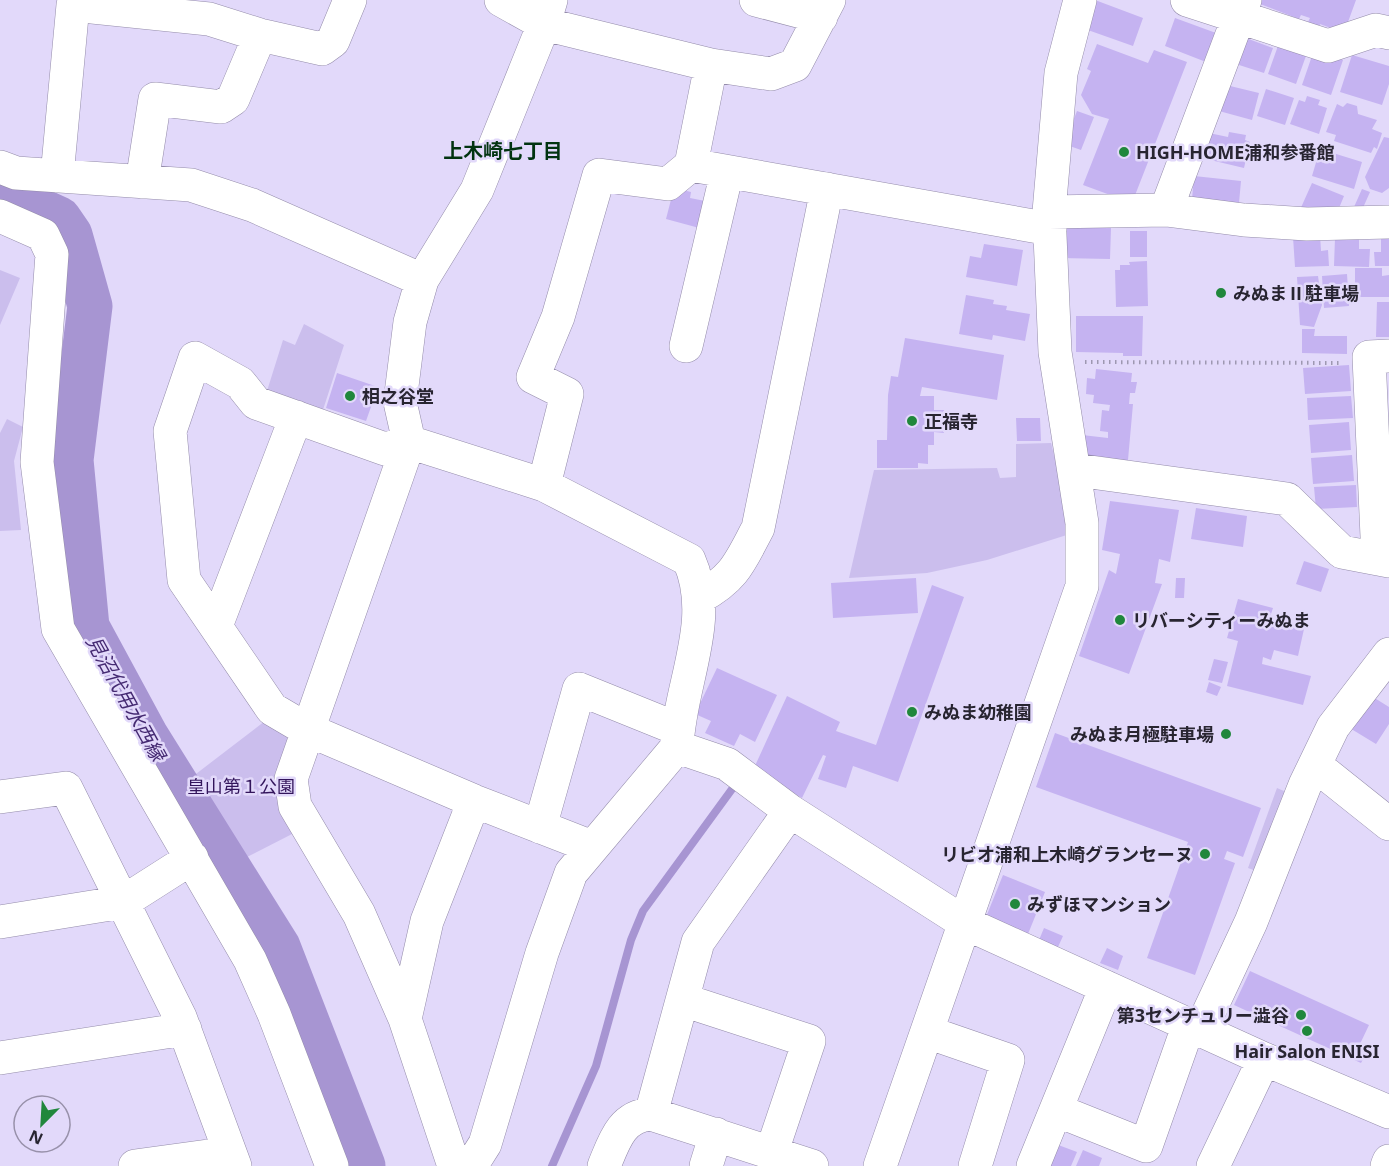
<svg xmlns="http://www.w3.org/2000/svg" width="1389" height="1166" font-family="'Noto Sans','Noto Sans JP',sans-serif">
<rect width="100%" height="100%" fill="#e2d9fa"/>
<path fill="#cbbeed" d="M 0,270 L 20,278 L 0,325 Z
M 304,324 L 344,345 L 321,416 L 267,391 L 283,340 L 295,345 Z
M 7,419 L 23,427 L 14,461 L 21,530 L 0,531 L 0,433 Z
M 1051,443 L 1068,511 L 1070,534 L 987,560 L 927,573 L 849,578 L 874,470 L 997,468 L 1000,478 L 1016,477 L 1016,444 Z
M 265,721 L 285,730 L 288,740 L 276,782 L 296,832 L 247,857 L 192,777 Z
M 1277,788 L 1293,795 L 1265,874 L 1248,868 Z"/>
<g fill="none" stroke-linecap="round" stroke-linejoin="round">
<path stroke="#a795d2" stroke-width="8" d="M 552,1166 L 596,1066 L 631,940 L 643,911 L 735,785"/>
<path stroke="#a795d2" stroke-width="45" d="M 0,192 L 59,219 L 70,235 L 90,306 L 71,460 L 87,627 L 146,736 L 278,947 L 363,1166"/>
</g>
<path fill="#c5b3f1" d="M 1095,0 L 1143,18 L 1133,46 L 1085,29 Z
M 1262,0 L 1356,0 L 1344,33 L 1320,24 L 1316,34 L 1301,29 L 1304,20 L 1308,22 L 1310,18 L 1301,15 L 1299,19 L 1260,4 Z
M 1175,18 L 1216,33 L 1206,62 L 1165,46 Z
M 1246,38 L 1273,48 L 1264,73 L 1236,64 Z
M 1279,43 L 1307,53 L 1296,84 L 1268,74 Z
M 1097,44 L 1148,63 L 1154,50 L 1187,62 L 1132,203 L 1083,185 L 1109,119 L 1092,114 L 1081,95 L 1091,71 L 1087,69 Z
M 1314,50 L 1343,60 L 1331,95 L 1302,85 Z
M 1352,55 L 1389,66 L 1389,84 L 1382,105 L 1340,92 Z
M 1226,85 L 1259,93 L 1252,120 L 1219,111 Z
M 1266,89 L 1294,98 L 1285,125 L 1257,116 Z
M 1307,96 L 1320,100 L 1318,105 L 1327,108 L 1319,134 L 1290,124 L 1299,100 L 1305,102 Z
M 1347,103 L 1357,106 L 1358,114 L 1377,120 L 1372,129 L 1382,133 L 1377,149 L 1374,147 L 1371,153 L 1334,141 L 1336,135 L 1326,132 L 1337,104 L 1343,107 Z
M 1077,111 L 1094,117 L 1081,150 L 1064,144 Z
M 1229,132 L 1246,135 L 1245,140 L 1250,142 L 1244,168 L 1202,158 L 1209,133 L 1228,137 Z
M 1384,137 L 1389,138 L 1389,188 L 1382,193 L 1370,189 L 1365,177 Z
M 1320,149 L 1362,162 L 1354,189 L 1312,176 Z
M 1194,176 L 1241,181 L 1239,203 L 1192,199 Z
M 1312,183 L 1344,196 L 1337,213 L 1299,212 Z
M 674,188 L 691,192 L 690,198 L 710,202 L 703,229 L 666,219 Z
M 1362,189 L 1370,192 L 1362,210 L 1354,207 Z
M 1061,227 L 1111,228 L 1110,259 L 1060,258 Z
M 1130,231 L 1147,231 L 1147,257 L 1130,257 Z
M 1320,235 L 1321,251 L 1328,250 L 1329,266 L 1295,267 L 1293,237 Z
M 1381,235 L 1389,235 L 1389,266 L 1375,266 L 1374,252 L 1381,252 Z
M 1335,238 L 1359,238 L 1359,249 L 1370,249 L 1369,267 L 1334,266 Z
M 984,244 L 1023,250 L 1017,286 L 966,277 L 970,256 L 981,258 Z
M 1147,261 L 1148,306 L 1116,307 L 1115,270 L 1120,270 L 1120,265 L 1130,265 L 1129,262 Z
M 1355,268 L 1382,268 L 1382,276 L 1389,275 L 1389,297 L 1355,297 Z
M 1347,274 L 1349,306 L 1324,308 L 1322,276 Z
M 1318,276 L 1322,305 L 1314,327 L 1300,325 L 1297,277 Z
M 966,295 L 994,300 L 993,304 L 1007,306 L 1006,310 L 1030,314 L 1025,341 L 993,335 L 992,340 L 959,334 Z
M 1377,302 L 1389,302 L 1389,337 L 1376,337 Z
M 1076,316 L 1143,316 L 1142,356 L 1123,356 L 1123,353 L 1076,352 Z
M 1302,329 L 1315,329 L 1314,336 L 1347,336 L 1347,354 L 1302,353 Z
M 905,338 L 1004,355 L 997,400 L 922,387 L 920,396 L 934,396 L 934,410 L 944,410 L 944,433 L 934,432 L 934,445 L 928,445 L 928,464 L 918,463 L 918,468 L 877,468 L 877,440 L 887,440 L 888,395 L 891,376 L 898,377 Z
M 1349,365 L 1351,391 L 1305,394 L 1303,368 Z
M 1096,369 L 1132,373 L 1131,382 L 1137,382 L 1135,393 L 1130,393 L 1129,404 L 1133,404 L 1127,471 L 1080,458 L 1082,435 L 1108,438 L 1108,432 L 1100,431 L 1102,410 L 1109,411 L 1110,405 L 1093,403 L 1094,395 L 1086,394 L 1087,378 L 1095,379 Z
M 337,373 L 378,387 L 366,421 L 326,408 Z
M 1351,396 L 1353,418 L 1308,420 L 1307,398 Z
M 1016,418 L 1040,418 L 1041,441 L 1017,441 Z
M 1349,422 L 1351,450 L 1311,453 L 1309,425 Z
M 1352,455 L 1354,481 L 1313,484 L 1311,458 Z
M 1356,485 L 1357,507 L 1316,509 L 1314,487 Z
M 1110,501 L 1179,510 L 1170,562 L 1159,559 L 1155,583 L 1162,584 L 1129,674 L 1079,656 L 1109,570 L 1116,574 L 1120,554 L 1102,550 Z
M 1196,508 L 1247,516 L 1243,547 L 1191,539 Z
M 1304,561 L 1329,569 L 1321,592 L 1296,584 Z
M 916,578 L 918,613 L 833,618 L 831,583 Z
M 1176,578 L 1185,578 L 1184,598 L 1175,598 Z
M 932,585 L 964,597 L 898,782 L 853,766 L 846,788 L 818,779 L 826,756 L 823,755 L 802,798 L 754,768 L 787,696 L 840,722 L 836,731 L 876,745 Z
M 1238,599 L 1273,608 L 1269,620 L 1304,629 L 1298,656 L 1274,650 L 1271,660 L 1263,657 L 1262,664 L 1311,676 L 1303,705 L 1227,686 L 1238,641 L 1227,638 Z
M 1214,659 L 1228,662 L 1222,683 L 1208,680 Z
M 717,668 L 777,695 L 755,742 L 740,734 L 734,746 L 705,733 L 711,721 L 695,714 Z
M 1209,682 L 1221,687 L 1217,696 L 1206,692 Z
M 1373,697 L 1389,707 L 1389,724 L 1376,744 L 1348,727 Z
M 1055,733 L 1261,808 L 1243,857 L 1227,851 L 1224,859 L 1235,863 L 1195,975 L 1147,958 L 1188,842 L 1036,787 Z
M 1003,875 L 1045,892 L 1028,934 L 986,917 Z
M 1044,928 L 1063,936 L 1058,947 L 1039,940 Z
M 1107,948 L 1123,956 L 1118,970 L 1100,963 Z
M 1250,971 L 1369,1025 L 1360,1044 L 1369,1048 L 1361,1063 L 1234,1005 Z
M 1053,1143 L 1077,1152 L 1071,1166 L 1044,1166 Z
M 1083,1150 L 1102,1158 L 1099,1166 L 1076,1166 Z"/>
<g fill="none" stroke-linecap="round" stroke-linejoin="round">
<defs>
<path id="minor" d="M 501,0 L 544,24 L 711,65 L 771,74 L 795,65 L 829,0
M 756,0 L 821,17
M 1187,0 L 1328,46 L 1376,30 L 1389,33
M 691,165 L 1050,229
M 0,167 L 16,173 L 191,185 L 252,205 L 422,280
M 57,176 L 73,5 L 209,19 L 260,35 L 322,49 L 333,41 L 350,0
M 142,182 L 155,99 L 221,107 L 233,99 L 260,35
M 1166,210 L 1245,0
M 1049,212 L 1166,210 L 1244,220 L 1307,224 L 1389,222
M 0,216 L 43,235 L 52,254 L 37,462 L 58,629 L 250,960 L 274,1014 L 332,1166
M 686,346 L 727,172
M 1076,470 L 1287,499 L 1342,552 L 1389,561
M 544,485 L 567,394 L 533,377 L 558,317 L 599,175 L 668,184 L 691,165 L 711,65
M 1378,559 L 1369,357 L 1389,356
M 700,597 C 735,578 740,562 758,528 L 827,189
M 216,626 L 296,417
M 677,747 L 727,764 L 790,811 L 965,923 L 1264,1059 L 1389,1112
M 1315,765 L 1389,824
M 0,797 L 66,788 L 180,1017 L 235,1166
M 540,827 L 579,689 L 678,729
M 0,922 L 123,902 L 192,858
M 683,1000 L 809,1041 L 772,1151
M 405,1019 L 427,921 L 474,801
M 1201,1029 L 1251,922 L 1305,785 L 1333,727 L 1389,654
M 927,1032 L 1008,1060 L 975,1166
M 0,1058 L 185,1029
M 1056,1110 L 1146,1146 L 1189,1024
M 651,1114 L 698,942 L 790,811
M 135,1166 L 230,1153
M 454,1166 L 405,1019 L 359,914 L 295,806 L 291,779 L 409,442 L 385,449 L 256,403 L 240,383 L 195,358 L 170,431 L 184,580 L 272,709 L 306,729 L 474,801 L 592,847
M 471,1166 L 485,1144 L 542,953 L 571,873 L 677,747 C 679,684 716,621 689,560 L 544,485 L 409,442 L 400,402 L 410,322 L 422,280 L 477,190 L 544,24 L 551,0
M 604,1166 C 614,1142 621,1116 651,1114 L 812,1166
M 706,1166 L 716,1134
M 880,1166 L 1082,586 L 1082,523 L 1055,352 L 1049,212 L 1061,73 L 1080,0
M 1033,1166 L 1106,987
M 1213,1166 L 1264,1059
M 1387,1166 L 1389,1161"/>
</defs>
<use href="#minor" stroke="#948caa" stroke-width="34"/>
<path stroke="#9e98b1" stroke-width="4" stroke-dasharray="1.5 4.5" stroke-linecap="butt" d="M 1085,362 L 1341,363"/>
<use href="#minor" stroke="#fff" stroke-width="33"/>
</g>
<g fill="#20873c" stroke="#e2d9fa" stroke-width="2">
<circle cx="1124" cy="152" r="6"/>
<circle cx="1221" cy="293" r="6"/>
<circle cx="350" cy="396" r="6"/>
<circle cx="912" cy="421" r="6"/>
<circle cx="1120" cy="620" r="6"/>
<circle cx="912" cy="712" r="6"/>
<circle cx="1226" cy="734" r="6"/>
<circle cx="1205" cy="854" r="6"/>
<circle cx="1015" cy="904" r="6"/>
<circle cx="1301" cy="1015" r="6"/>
<circle cx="1307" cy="1031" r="6"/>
</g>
<g text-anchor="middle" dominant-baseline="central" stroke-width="5" stroke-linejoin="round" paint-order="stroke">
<g font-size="18" font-weight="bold" fill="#282531" stroke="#e2d9fa" text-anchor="start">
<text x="1136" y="152">HIGH-HOME浦和参番館</text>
<text x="1233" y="293">みぬまⅡ駐車場</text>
<text x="362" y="396">相之谷堂</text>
<text x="924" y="421">正福寺</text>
<text x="1132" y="620">リバーシティーみぬま</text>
<text x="924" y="712">みぬま幼稚園</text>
<text x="1214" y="734" text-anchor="end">みぬま月極駐車場</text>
<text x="1193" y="854" text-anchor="end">リビオ浦和上木崎グランセーヌ</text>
<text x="1027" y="904">みずほマンション</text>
<text x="1289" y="1015" text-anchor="end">第3センチュリー澁谷</text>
<text x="1307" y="1051" text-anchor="middle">Hair Salon ENISI</text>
</g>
<g font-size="18" fill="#33155c" stroke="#e2d9fa">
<text x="241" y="786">皇山第１公園</text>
</g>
<g font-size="20" font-weight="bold" fill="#023410" stroke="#e2d9fa">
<text x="503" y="150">上木崎七丁目</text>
</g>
<g font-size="20" font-style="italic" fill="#452a72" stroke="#e2d9fa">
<text transform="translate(126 698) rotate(61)">見沼代用水西縁</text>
</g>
</g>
<g transform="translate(42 1124) rotate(204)"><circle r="28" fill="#e2d9fa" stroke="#9891aa" stroke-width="1.5"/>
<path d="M0-4.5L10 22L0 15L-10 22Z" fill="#20873c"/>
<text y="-9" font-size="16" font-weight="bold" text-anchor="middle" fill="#282531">N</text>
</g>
</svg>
